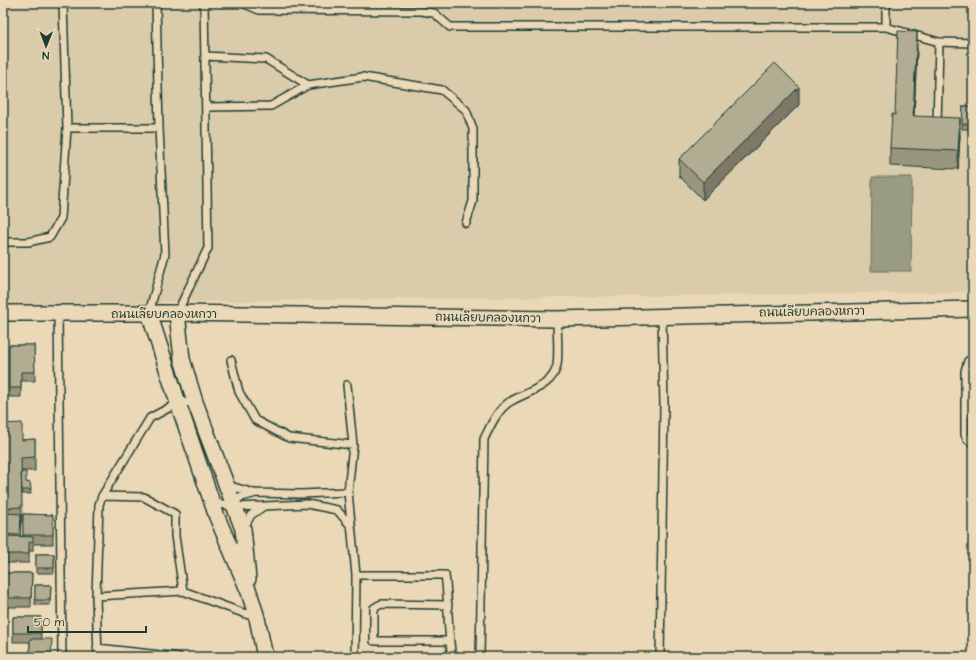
<svg xmlns="http://www.w3.org/2000/svg" width="976" height="660" font-family="'Architects Daughter','Playpen Sans Thai',sans-serif">
<rect width="100%" height="100%" fill="#ebd8b6"/>
<filter id="ink" filterUnits="userSpaceOnUse"><feTurbulence type="fractalNoise" baseFrequency=".025" numOctaves="2"/><feDisplacementMap in="SourceGraphic" scale="8" xChannelSelector="R" yChannelSelector="G"/><feConvolveMatrix kernelMatrix="1 2 1 2 8 2 1 2 1" color-interpolation-filters="sRGB"/></filter>
<g filter="url(#ink)">
<path fill="#dacbab" d="M 3,3 L 973,3 L 973,292 L 239,301 L 3,305 Z"/>
<path fill="#9a9b83" stroke="#697563" d="M 872,177 L 912,177 L 911,271 L 871,271 Z"/>
<g fill="none" stroke-linecap="round" stroke-linejoin="round">
<defs>
<path id="lane" d="M 247,3 L 247,5 L 259,10 L 421,11 L 434,13 L 450,27 L 886,27 L 939,42 L 973,43
M 886,27 L 886,3
M 205,56 L 266,59 L 308,85
M 206,107 L 271,106 L 308,85 L 363,77 L 442,90 L 466,110 L 473,129 L 473,201 L 466,223
M 937,126 L 939,42
M 67,128 L 159,128
M 3,242 L 28,242 L 50,237 L 61,218 L 67,128 L 63,3
M 58,313 L 62,657
M 149,313 L 165,254 L 159,128 L 156,3
M 177,313 L 208,248 L 204,3
M 973,358 L 968,361 L 965,371 L 965,435 L 968,440 L 973,443
M 231,360 L 239,392 L 255,420 L 289,438 L 353,445
M 347,385 L 353,445 L 348,492 L 356,575 L 355,657
M 227,485 L 254,493 L 301,494 L 348,492
M 102,496 L 144,497 L 175,514 L 175,536 L 183,591
M 230,500 L 253,494
M 212,502 L 235,507 L 264,506
M 244,528 L 251,515 L 264,506 L 307,504 L 337,510 L 351,526
M 356,575 L 445,575 C 449,602 447,630 452,657
M 96,596 L 183,591 L 257,618
M 448,605 L 381,604 L 374,608 L 374,641 L 449,641
M 97,648 L 179,657
M 98,657 L 96,596 L 99,505 L 102,496 L 150,418 L 178,403 L 195,402
M 480,657 L 484,439 C 490,427 496,412 508,403 C 524,392 553,388 557,365 C 559,351 557,334 557,319
M 660,657 L 664,406 L 662,316"/>
<path id="street" d="M 3,313 L 177,313 L 557,319 L 973,309
M 149,313 L 178,403 L 217,517 L 249,592 L 257,618 L 265,657
M 177,313 L 182,359 L 195,402 L 243,529 L 248,579"/>
</defs>
<use href="#lane" stroke="#1f3d34" stroke-width="10"/>
<use href="#street" stroke="#1f3d34" stroke-width="18"/>
<use href="#lane" stroke="#ebd8b6" stroke-width="7"/>
<use href="#street" stroke="#ebd8b6" stroke-width="15"/>
</g>
<path fill="#99957e" stroke="#1f3d34" d="M 917,49 L 914,116 L 960,135 L 958,169 L 890,166 L 890,148 Z
M 799,105 L 703,200 L 679,176 L 679,159 Z
M 963,106 L 973,106 L 973,129 L 962,129 Z
M 9,345 L 34,345 L 35,381 L 21,381 L 21,397 L 9,397 Z
M 3,411 L 8,423 L 22,440 L 35,439 L 35,471 L 21,471 L 22,521 L 21,521 L 20,536 L 23,536 L 23,514 L 53,515 L 53,544 L 33,544 L 33,551 L 29,551 L 29,563 L 3,563 L 3,513 L 4,513 Z
M 21,472 L 26,482 L 30,483 L 31,494 L 22,494 Z
M 36,554 L 54,554 L 54,573 L 36,573 Z
M 3,573 L 32,573 L 31,607 L 3,607 Z
M 35,585 L 51,585 L 50,605 L 35,605 Z
M 13,617 L 41,617 L 41,639 L 30,657 L 30,642 L 13,642 Z"/>
<path fill="#7d7966" stroke="#1f3d34" d="M 917,32 L 917,49 L 913,133 L 913,116 Z
M 799,87 L 799,105 L 703,200 L 703,182 Z
M 960,118 L 960,135 L 958,169 L 958,151 Z"/>
<path fill="#b2ad92" stroke="#1f3d34" d="M 898,31 L 917,32 L 913,116 L 960,118 L 958,151 L 890,148 L 892,114 L 895,115 Z
M 775,63 L 799,87 L 703,182 L 679,159 Z
M 963,106 L 973,106 L 973,124 L 962,124 Z
M 9,345 L 34,345 L 35,372 L 21,372 L 21,388 L 9,388 Z
M 3,411 L 8,411 L 8,423 L 3,424 L 3,426 Z
M 22,423 L 22,440 L 35,439 L 35,457 L 21,458 L 22,507 L 4,508 L 3,424 Z
M 21,472 L 26,472 L 26,482 L 30,483 L 31,490 L 22,490 Z
M 3,513 L 21,514 L 20,535 L 3,534 Z
M 23,514 L 53,515 L 53,535 L 23,535 Z
M 3,536 L 33,537 L 33,542 L 29,542 L 29,554 L 3,554 Z
M 36,554 L 54,554 L 54,568 L 36,568 Z
M 3,573 L 32,573 L 31,598 L 3,598 Z
M 35,585 L 51,585 L 50,600 L 35,600 Z
M 13,617 L 41,617 L 41,633 L 13,633 Z
M 30,639 L 52,639 L 51,657 L 5,657 L 30,657 Z"/>
</g>
<g text-anchor="middle" dominant-baseline="central" stroke-width="3.5" stroke-linejoin="round" paint-order="stroke">
<g font-size="12" fill="#1f3d34" stroke="#ebd8b6">
<text transform="translate(812 312) rotate(-1)">ถนนเลียบคลองหกวา</text>
<text x="164" y="314">ถนนเลียบคลองหกวา</text>
<text transform="translate(488 318) rotate(1)">ถนนเลียบคลองหกวา</text>
</g>
</g>
<rect width="976" height="660" fill="none" stroke="#ebd8b6" stroke-width="16"/>
<rect x="8" y="8" width="960" height="644" fill="none" stroke="#1f3d34" stroke-width="1.5" filter="url(#ink)"/>
<g transform="translate(46 46) rotate(181)" stroke="#ebd8b6" stroke-width="3" paint-order="stroke">
<path d="M0-3L7 15L0 10L-7 15Z" fill="#1f3d34"/>
<text y="-6" font-size="11" font-weight="bold" text-anchor="middle" fill="#1f3d34">N</text>
</g>
<path d="M28 626v6h118v-6" fill="none" stroke="#1f3d34" stroke-width="2"/>
<text x="34" y="626" font-size="12" fill="#1f3d34" stroke="#ebd8b6" stroke-width="3" paint-order="stroke">50 m</text>
</svg>
